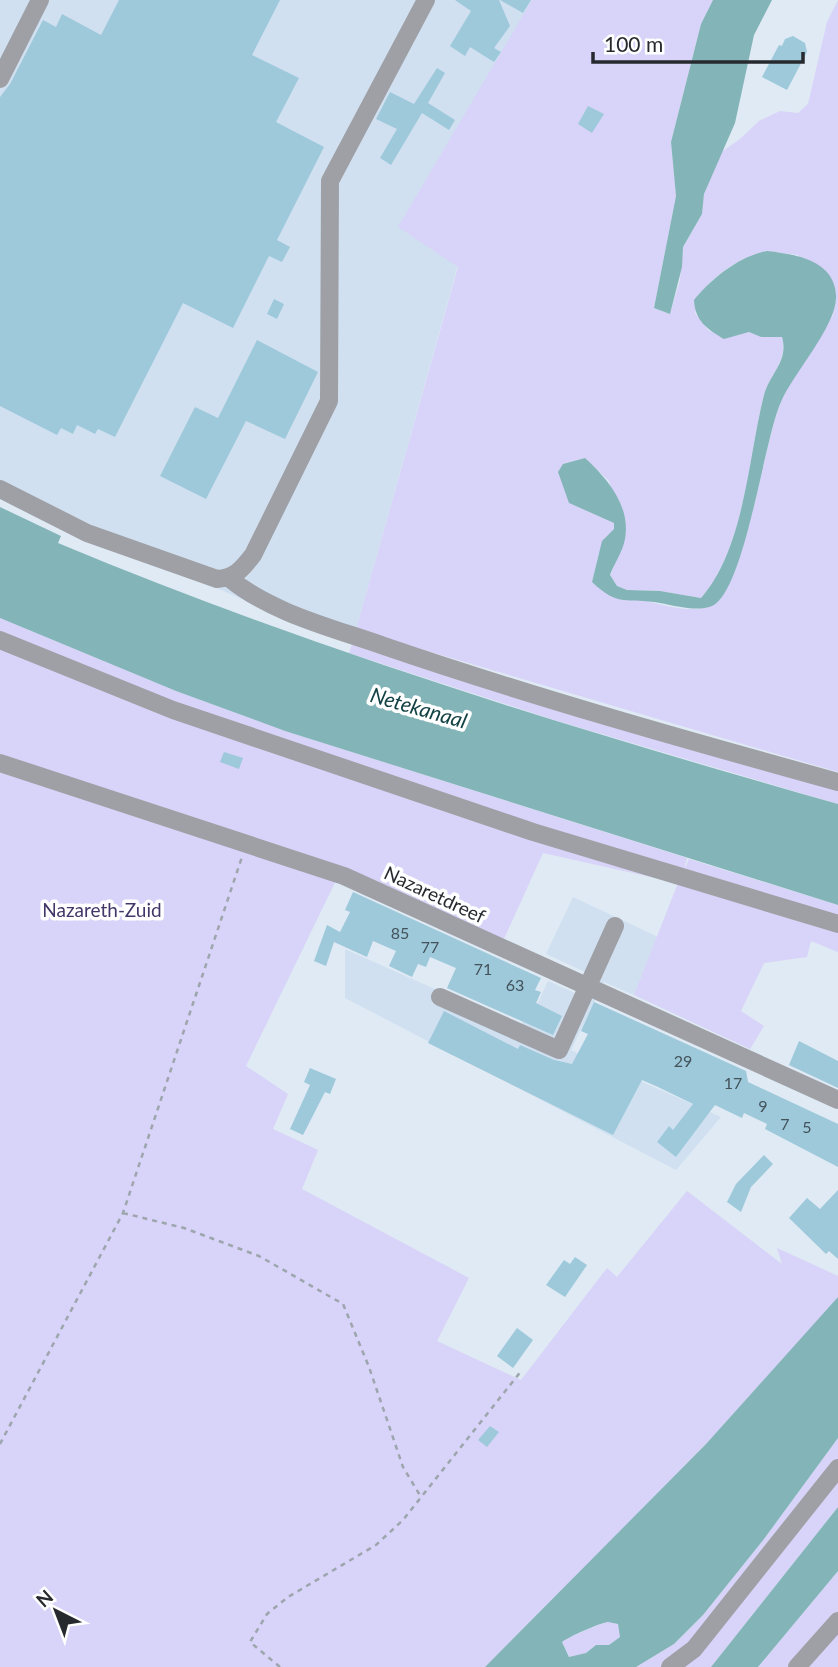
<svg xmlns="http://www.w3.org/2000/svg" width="838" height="1667" font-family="Lato,sans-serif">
<rect width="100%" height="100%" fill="#dfeaf4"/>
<path fill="#d0e0f0" d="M 0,0 L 532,0 L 353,641 L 258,606 L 0,494 Z
M 573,897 L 658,937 L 634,995 L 604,982 L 571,1050 L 721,1117 L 676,1170 L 345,998 L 345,949 L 520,1027 L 532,1001 L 538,1003 L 548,981 L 577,994 L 587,973 L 546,954 Z"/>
<path fill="#d8d3f8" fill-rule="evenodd" d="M 532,0 L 713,0 L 701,24 L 671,142 L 676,196 L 654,308 L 670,314 L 680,280 L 683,247 L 702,214 L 704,194 L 720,153 L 740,139 L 759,121 L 780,111 L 798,113 L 808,104 L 827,22 L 838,0 L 838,772 L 356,630 L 458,267 L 398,227 ZM 767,251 L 798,255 L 833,315 C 816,343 794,371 781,402 C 765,438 744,593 711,606 C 681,618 622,592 592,582 L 599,553 L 614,529 L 614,523 L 569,503 L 563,464 L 585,458 L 609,481 L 625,539 L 610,576 L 617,586 L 627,590 L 660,591 L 701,598 C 745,548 748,457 764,395 C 770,373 788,362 782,337 L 761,337 L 749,332 L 724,338 L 708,330 L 695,313 C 698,305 699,294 705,288 C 720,271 745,255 767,251 Z
M 0,618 L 176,691 L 285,731 L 687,858 L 684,870 L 689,859 L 838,905 L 838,952 L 811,941 L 807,957 L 764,963 L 741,1011 L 764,1026 L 750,1049 L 634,995 L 678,883 L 543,853 L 503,941 L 342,868 L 246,1066 L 288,1094 L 273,1129 L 318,1150 L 302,1189 L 469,1278 L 437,1341 L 521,1380 L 607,1268 L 617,1277 L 687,1191 L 782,1264 L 777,1248 L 838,1276 L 838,1297 L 822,1316 L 706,1444 L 485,1667 L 0,1667 Z
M 353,641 L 563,711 L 838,790 L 838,804 L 561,722 L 349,653 Z
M 838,1438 L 838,1507 L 711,1667 L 636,1667 L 674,1644 L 703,1615 L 764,1539 Z
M 838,1571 L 838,1667 L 758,1667 Z
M 608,1622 L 618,1624 L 621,1637 L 609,1645 L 596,1645 L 586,1653 L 570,1658 L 562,1642 C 568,1637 599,1624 608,1622 Z"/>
<path fill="#83b5b8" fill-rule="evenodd" d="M 713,0 L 772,0 L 754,35 L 735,123 L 704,194 L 702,214 L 683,247 L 682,267 L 670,314 L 654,308 L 676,196 L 671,142 L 701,24 Z
M 767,251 C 793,254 834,259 836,295 C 838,325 793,373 781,402 C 764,439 745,591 712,606 C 697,612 676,606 660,603 C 627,597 619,608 592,582 L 602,541 L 614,529 L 614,523 L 569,503 L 558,472 L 563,464 L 585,458 C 607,478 631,506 625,539 C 623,551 614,564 610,575 L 617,586 L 627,590 L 660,591 L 701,598 C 745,548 748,457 764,395 C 770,373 789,361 782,337 L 761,337 L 749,332 L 724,339 C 707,329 695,321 694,300 C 711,279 739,256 767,251 Z
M 0,507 L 61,536 L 58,543 C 311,649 574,729 838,804 L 838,905 L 285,731 L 176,691 L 0,618 Z
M 838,1297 L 838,1438 L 764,1539 L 703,1615 L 674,1644 L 636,1667 L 485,1667 L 706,1444 ZM 608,1622 L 618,1624 L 620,1637 L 609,1645 L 596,1645 L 586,1653 L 569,1657 L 562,1642 C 568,1637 600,1623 608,1622 Z
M 838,1507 L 838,1571 L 758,1667 L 711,1667 Z"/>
<path fill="#9dc9db" d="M 119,0 L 280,0 L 252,55 L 299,78 L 276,122 L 324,147 L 277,240 L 290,247 L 282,262 L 269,256 L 233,328 L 183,303 L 115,437 L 98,429 L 95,434 L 77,425 L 73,434 L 61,428 L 57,435 L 0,406 L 0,97 L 10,84 L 43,20 L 56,27 L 62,14 L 101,35 Z
M 455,0 L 499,0 L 510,26 L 494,48 L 501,52 L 494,62 L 470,47 L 465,56 L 450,46 L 471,11 Z
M 500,0 L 531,0 L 523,13 Z
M 793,36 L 805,43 L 807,52 L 787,90 L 762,77 L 779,45 L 782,46 L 785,39 Z
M 437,68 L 445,73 L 428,103 L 455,120 L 449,130 L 422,113 L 391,165 L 380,158 L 397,129 L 376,119 L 390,92 L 414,104 Z
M 588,106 L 604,114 L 592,133 L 578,124 Z
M 274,299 L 284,304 L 277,319 L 267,314 Z
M 257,340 L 318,372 L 285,439 L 246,421 L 206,499 L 160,476 L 195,407 L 218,418 Z
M 224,752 L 243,758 L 239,769 L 220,762 Z
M 353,892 L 541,978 L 535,990 L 541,992 L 536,1003 L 562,1016 L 553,1035 L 447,988 L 456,968 L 430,957 L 426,967 L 418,964 L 412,977 L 389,966 L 396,951 L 373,941 L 367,957 L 334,942 L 326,966 L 314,961 L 327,925 L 340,932 L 350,912 L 345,910 Z
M 594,1002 L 746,1071 L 748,1082 L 838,1124 L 838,1167 L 765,1129 L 767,1124 L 744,1113 L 742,1118 L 715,1105 L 676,1157 L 657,1142 L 669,1126 L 673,1130 L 693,1104 L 658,1087 L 642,1080 L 613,1135 L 428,1043 L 444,1011 L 518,1049 L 520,1045 L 554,1060 L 572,1064 L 588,1034 L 581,1031 Z
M 799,1041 L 838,1061 L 838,1088 L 789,1065 Z
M 310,1068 L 336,1079 L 330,1094 L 325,1092 L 303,1135 L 290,1129 L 310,1085 L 304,1082 Z
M 764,1155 L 773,1164 L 751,1187 L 741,1212 L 727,1202 L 736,1184 Z
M 838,1190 L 838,1259 L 829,1251 L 826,1254 L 789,1218 L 807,1198 L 820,1209 Z
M 575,1257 L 587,1265 L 565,1297 L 546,1285 L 564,1260 L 570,1264 Z
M 517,1328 L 533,1340 L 513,1368 L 497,1356 Z
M 490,1426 L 499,1432 L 487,1447 L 478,1440 Z"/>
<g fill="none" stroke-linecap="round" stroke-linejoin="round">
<path stroke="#9da5ad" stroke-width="2.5" stroke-dasharray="5 5" stroke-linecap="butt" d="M 123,1213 L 184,1228 L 259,1256 L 343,1304 L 369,1367 L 403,1467 L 421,1497
M 0,1444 L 123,1213 L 242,857
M 280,1667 L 250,1642 L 267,1614 L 288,1597 L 376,1545 L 403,1520 L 522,1370"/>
<path stroke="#9ea0a5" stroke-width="18" d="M 0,79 L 40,0
M 0,489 L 87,533 L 217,579 C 235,578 242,569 253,555 L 329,401 L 330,181 L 426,0
M 229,578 C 271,613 333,628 384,646 C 533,697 686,740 838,782
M 0,640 L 173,710 L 533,832 L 838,924
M 0,763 L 344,876 L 838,1100
M 440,997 L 559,1050 L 615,926
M 670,1667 L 694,1649 L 838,1468
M 797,1667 L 838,1621"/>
</g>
<g text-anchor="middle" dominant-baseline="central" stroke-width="7" stroke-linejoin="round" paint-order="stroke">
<g font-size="16" fill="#445259">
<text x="400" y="932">85</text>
<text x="430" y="946">77</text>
<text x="483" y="968">71</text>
<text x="515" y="984">63</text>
<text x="683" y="1060">29</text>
<text x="733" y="1082">17</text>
<text x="763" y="1105">9</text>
<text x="785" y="1123">7</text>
<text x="807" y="1126">5</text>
</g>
<g font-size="19" fill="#262a2e" stroke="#fff">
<text transform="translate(435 894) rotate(25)">Nazaretdreef</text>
</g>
<g font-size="19" fill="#423768" stroke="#fff">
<text x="102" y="909">Nazareth-Zuid</text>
</g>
<g font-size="21" font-style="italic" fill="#134245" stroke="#fff">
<text transform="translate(419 707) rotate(16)">Netekanaal</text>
</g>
</g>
<g transform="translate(56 1611) rotate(318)" stroke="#ffffff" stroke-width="5" paint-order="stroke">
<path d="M0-5L12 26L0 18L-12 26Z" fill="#262a2e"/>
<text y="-10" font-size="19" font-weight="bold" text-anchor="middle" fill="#262a2e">N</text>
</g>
<path d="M593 52v10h210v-10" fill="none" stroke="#262a2e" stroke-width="3.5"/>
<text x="604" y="52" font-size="21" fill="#262a2e" stroke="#ffffff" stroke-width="5" paint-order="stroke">100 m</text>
</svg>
